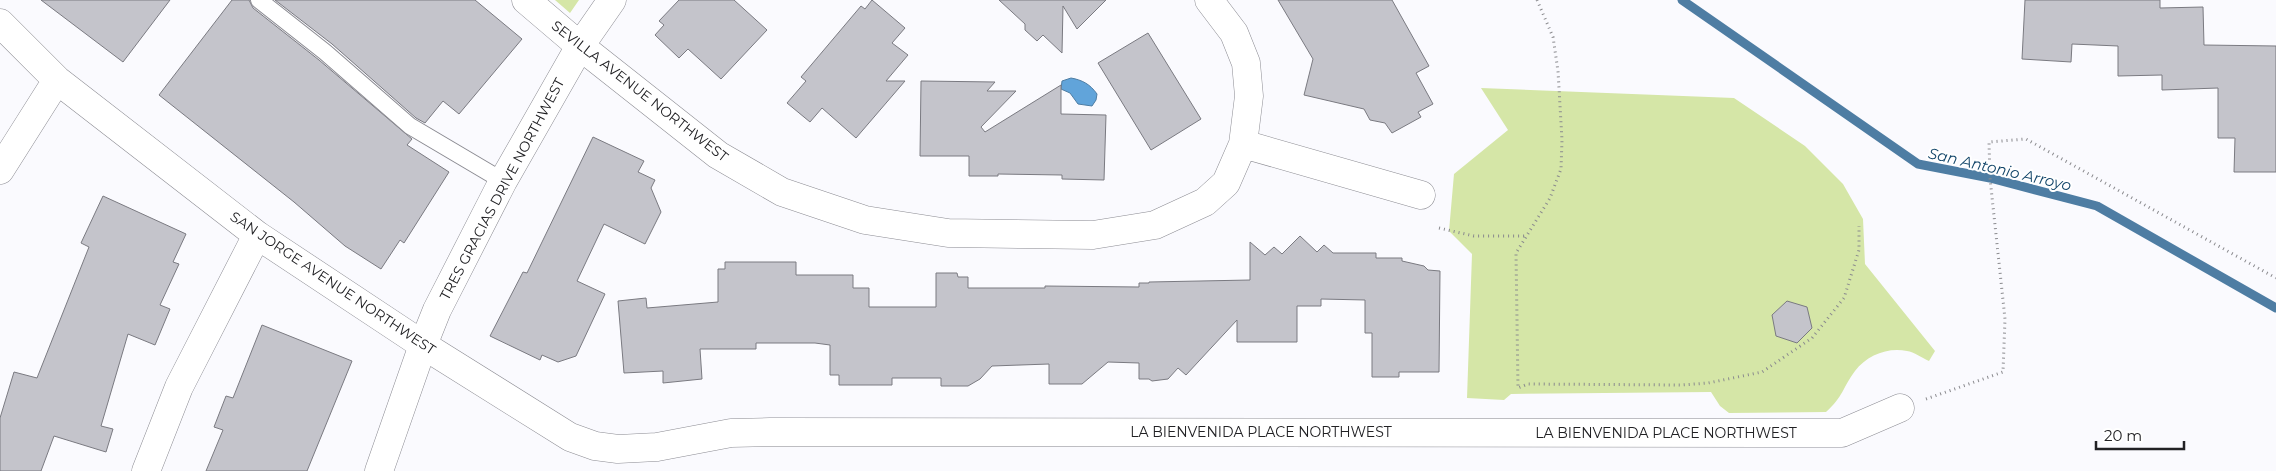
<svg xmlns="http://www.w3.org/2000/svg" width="2276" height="471" font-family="Montserrat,sans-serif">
<rect width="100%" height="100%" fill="#fafafe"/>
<path fill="#d5e6a7" d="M 555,0 L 579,0 L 570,13 Z
M 1481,88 L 1734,98 L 1805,146 L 1843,184 L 1863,219 L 1865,264 L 1935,351 L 1929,361 C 1922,358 1914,352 1907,351 C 1888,347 1867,355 1855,371 C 1843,387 1843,397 1826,412 L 1729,413 L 1720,406 L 1711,392 L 1511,394 L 1504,400 L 1467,398 L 1472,254 L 1449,231 L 1454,174 L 1508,130 Z"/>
<path fill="#61a4da" stroke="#4e7da3" d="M 1071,78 C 1082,80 1090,84 1097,94 L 1096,100 L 1092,106 L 1078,104 L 1070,93 L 1061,89 L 1062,81 Z"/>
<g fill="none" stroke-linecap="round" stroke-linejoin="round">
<path stroke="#4e7da3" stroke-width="9" d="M 1682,0 L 1918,164 L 1990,178 L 2097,206 L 2276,308"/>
</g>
<path fill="#c4c4cb" stroke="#7a7a81" d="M 41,0 L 170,0 L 123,62 Z
M 232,0 L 249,0 L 253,8 L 319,60 L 412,139 L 407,145 L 449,172 L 404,243 L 400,240 L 381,269 L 345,246 L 294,202 L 159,95 Z
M 275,0 L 475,0 L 522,39 L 459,114 L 443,101 L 425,123 L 416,118 L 332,44 Z
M 679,0 L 734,0 L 767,30 L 721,79 L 688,49 L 679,58 L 655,35 L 664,25 L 659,21 Z
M 872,0 L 905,28 L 892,43 L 908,55 L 886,81 L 905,81 L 856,138 L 822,108 L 810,122 L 787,103 L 806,81 L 801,77 L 861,6 L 865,9 Z
M 999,0 L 1106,0 L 1077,29 L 1063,6 L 1062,53 L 1043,35 L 1037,41 L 1025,30 L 1025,24 Z
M 1278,0 L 1392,0 L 1429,66 L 1416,73 L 1433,104 L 1418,112 L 1421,117 L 1392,133 L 1385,123 L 1370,120 L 1364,109 L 1304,95 L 1313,59 Z
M 2025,0 L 2160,0 L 2160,8 L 2203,7 L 2204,45 L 2276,46 L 2276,172 L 2234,172 L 2235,138 L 2218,138 L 2218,88 L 2162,90 L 2162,75 L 2118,76 L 2118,46 L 2072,44 L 2071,62 L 2022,59 Z
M 1148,33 L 1201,119 L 1151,150 L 1098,63 Z
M 921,81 L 995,82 L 987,91 L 1016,91 L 981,127 L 985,132 L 1061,85 L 1061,114 L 1106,115 L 1104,180 L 1062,179 L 1062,175 L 998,174 L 998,176 L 969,176 L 969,156 L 920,156 Z
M 593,137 L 644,161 L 638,172 L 655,180 L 651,188 L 661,212 L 645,244 L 604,224 L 577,281 L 605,294 L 576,356 L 558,362 L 542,355 L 540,360 L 490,336 L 523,272 L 527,273 Z
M 103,196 L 186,234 L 173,262 L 179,264 L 160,305 L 170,309 L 155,345 L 128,334 L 101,426 L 113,429 L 106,452 L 54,436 L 41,471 L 0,471 L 0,418 L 14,372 L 37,378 L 89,247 L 81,243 Z
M 1300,236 L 1317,252 L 1324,245 L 1333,253 L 1376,253 L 1376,258 L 1402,258 L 1402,261 L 1424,266 L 1428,270 L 1440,271 L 1439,372 L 1399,372 L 1399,377 L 1372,377 L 1372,333 L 1365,333 L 1365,300 L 1321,299 L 1321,306 L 1297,306 L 1297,342 L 1237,342 L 1237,320 L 1186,375 L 1178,368 L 1168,379 L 1152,381 L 1149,379 L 1139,379 L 1139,363 L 1108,362 L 1082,384 L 1049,384 L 1049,364 L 992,366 L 980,379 L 968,386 L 941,386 L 941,378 L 892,378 L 892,385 L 839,385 L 839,375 L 830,375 L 830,345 L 815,343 L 756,343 L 756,349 L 700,349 L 702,379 L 663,383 L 663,371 L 624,373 L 618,301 L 646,298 L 647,308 L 718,302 L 718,269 L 725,269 L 725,262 L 796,262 L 796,275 L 853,275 L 853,288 L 869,288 L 869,307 L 936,307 L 936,273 L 957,273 L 958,277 L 968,277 L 968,288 L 1045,288 L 1045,286 L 1139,287 L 1139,283 L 1149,283 L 1149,282 L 1250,280 L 1250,242 L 1265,255 L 1274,247 L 1282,254 Z
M 1787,301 L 1807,307 L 1812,328 L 1797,343 L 1776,336 L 1772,315 Z
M 262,325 L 352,361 L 307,471 L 206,471 L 223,430 L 214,427 L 226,396 L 233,398 Z"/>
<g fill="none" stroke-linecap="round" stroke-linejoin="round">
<defs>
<path id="lane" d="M 259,0 L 325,52 L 410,126 L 503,181"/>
<path id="street" d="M 526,0 L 580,46 L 718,155 L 782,192 L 865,220 L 948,233 L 1093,235 L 1155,225 L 1205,202 L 1226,183 L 1243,144 L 1249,96 L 1246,63 L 1234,33 L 1209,0
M 0,23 L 57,80 L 257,235 L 423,345 L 570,437 L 595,446 L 618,449 L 657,447 L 731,433 L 770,432 L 1842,433 L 1900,408
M 1243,144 L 1421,195
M 0,170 L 57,80
M 146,471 L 179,387 L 257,235
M 379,471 L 423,345 L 437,310 L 503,181 L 580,46 L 612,0"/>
</defs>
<use href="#lane" stroke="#8c8c93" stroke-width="18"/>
<use href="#street" stroke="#8c8c93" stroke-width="29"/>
<path stroke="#8a8a8e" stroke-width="3" stroke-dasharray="1 4" stroke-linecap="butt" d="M 1537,0 L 1553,37 L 1558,71 L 1562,140 L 1561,169 L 1550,198 L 1516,253 L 1518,388 L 1528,384 L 1682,385 L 1708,383 L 1762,372 L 1812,338 L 1844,298 L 1859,250 L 1859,226
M 1439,228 L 1474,236 L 1525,236
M 1926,399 L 2003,372 L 2005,319 L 1990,178 L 1989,142 L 2026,139 L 2276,278"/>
<use href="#lane" stroke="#fff" stroke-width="16"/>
<use href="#street" stroke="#fff" stroke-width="28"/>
</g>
<g text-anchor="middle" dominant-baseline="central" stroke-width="4" stroke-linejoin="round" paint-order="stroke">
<g font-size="14" fill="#212124" stroke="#fff">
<text transform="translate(640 91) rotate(38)">SEVILLA AVENUE NORTHWEST</text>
<text transform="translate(502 189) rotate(-62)">TRES GRACIAS DRIVE NORTHWEST</text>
<text transform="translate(333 283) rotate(34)">SAN JORGE AVENUE NORTHWEST</text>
<text x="1261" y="432">LA BIENVENIDA PLACE NORTHWEST</text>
<text x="1666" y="433">LA BIENVENIDA PLACE NORTHWEST</text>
</g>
<g font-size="15" font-style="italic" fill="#13466a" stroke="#fff">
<text transform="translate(2000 169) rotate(13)">San Antonio Arroyo</text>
</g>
</g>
<path d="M2096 441v8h88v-8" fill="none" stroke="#212124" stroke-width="2.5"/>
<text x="2104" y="441" font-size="15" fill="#212124" stroke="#ffffff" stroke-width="4" paint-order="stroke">20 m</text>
</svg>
